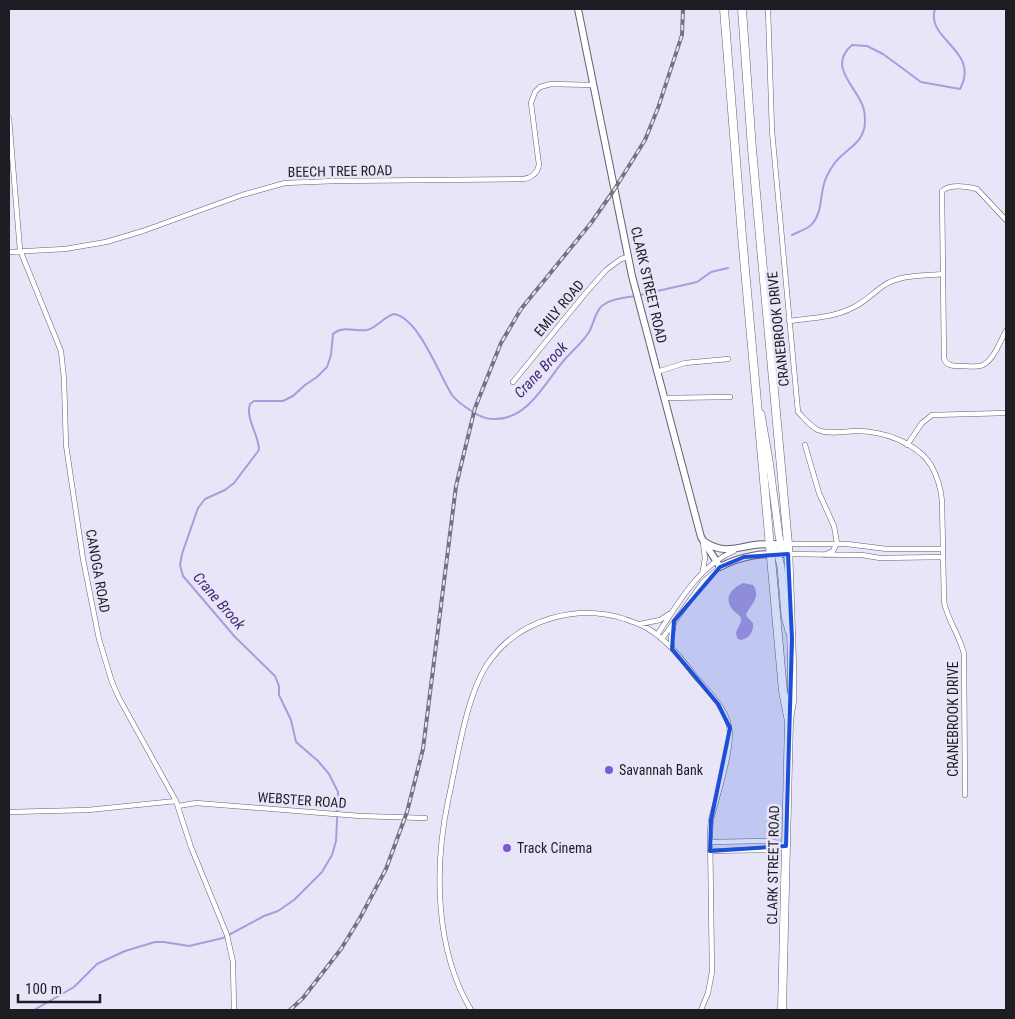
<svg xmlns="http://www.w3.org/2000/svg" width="1015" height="1019" font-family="'Roboto Condensed',sans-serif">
<rect width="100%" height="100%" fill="#e9e5f8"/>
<path fill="#aa9cdc" d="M 743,583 L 753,585 C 761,596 752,604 746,614 L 747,617 L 753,623 C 754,632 749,639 740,640 L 737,638 L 736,633 C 737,628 742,623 741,618 C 739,614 735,613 732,609 C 724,597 731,589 743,583 Z"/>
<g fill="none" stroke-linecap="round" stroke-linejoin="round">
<path stroke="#aa9cdc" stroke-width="2" d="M 792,235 C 798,232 808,229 812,224 C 822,213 820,197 824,184 C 825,178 829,172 832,167 C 842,149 865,146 865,121 C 865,116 864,107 861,102 C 852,83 829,65 852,45 L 867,46 L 883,54 L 921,82 L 960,89 C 981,50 925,40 935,9
M 640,295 L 697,282 L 711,272 L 728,268
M 34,1010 L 74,987 L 97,964 L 125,951 L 155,942 L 164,942 L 189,946 L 223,938 L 264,916 L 278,911 L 294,900 L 322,872 L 332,855 L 336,841 L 338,800 L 338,792 L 329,774 L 318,761 L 296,742 L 291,720 L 279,695 L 279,686 L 275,676 L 235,637 L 183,576 L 180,565 L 182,554 L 198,508 L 205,499 L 225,490 L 234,483 L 259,450 C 259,435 245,418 250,404 L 254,401 L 283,401 L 293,396 L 305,385 L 317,377 L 327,367 L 331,355 L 333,334 C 343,325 355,332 367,330 C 377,328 383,317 394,314 C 419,318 439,375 452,395 C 457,402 465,407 473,412 C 480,416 485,419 494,419 C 529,420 546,380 566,358 C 574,349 583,342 589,332 C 593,325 595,314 600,308 C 607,299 625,298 635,296"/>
<defs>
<path id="street" d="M 768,9 L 772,131 L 798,412 C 805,419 810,426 818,430 C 830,435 844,431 857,431 C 882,431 916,442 931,465 C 937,476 941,489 942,501 L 944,602 C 948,621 960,636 964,654 L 965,795
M 9,118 L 20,250 L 61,351 L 64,379 L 66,445 L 83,559 L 99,639 L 112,682 L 119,698 L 176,801 L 191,847 L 227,935 L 233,962 L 234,1010
M 1006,220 L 977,189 C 967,186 950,184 942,191 L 944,359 C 947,366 953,366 960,366 C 967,366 974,367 980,366 C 993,363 1000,341 1006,331
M 9,252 L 65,249 L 106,242 L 143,231 L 242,195 L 285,183 L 335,181 L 523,179 C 532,178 537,174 539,165 L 531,103 L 535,92 L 540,87 L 551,84 L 593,85
M 789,321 C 810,318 833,318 852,308 C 864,303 873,293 883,286 C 901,274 923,276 943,274
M 657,372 L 685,363 L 728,359
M 513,382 L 584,295 L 606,270 L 621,259 L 628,257
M 664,398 L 730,397
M 805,445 L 819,493 L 834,526 L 837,543
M 907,445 L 922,423 L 932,415 L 1006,413
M 703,543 L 705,558 L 703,570
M 788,544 L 847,544 L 887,549 L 943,549
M 788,554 L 862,555 L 880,558 L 943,557
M 824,555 L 833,551 L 837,543
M 640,624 L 660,620 L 669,614
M 657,635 C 678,604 698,566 734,551
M 662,639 L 703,582 L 720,567
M 672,649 L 671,638 L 674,623
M 178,806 L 196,803 L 360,816 L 425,818
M 9,812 L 88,810 L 176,801
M 710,842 L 771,841 L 786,846
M 710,851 L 771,850 L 786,846
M 471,1010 C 435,950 434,868 448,801 C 457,762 466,691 491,659 C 522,618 578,604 625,619 C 633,622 640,624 647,628 C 667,640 681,658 695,676 C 708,691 725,707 729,726 C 734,745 716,799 711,820 L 710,832 L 712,972 L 708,993 L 701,1010"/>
<path id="secondary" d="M 578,9 L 632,276 L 701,537 L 720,567 C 742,555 764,553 788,554
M 705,542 C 723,554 735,548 754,545 C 764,544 775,544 785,544"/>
<path id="primary" d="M 761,414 L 769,460 L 779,536 L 782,549 L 788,554
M 771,544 L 778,554 L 781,567 L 785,616 L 789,631"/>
<path id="highway" d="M 724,9 L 742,236 L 783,691 L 788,717
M 742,9 L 752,149 L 788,544 L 792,660 L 792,702 L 789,721 L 782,1010"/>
</defs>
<use href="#street" stroke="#646171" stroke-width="5.5"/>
<use href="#secondary" stroke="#646171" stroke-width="8"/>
<use href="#primary" stroke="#646171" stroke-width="8"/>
<use href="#highway" stroke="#646171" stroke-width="9"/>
<use href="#street" stroke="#fff" stroke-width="4.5"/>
<use href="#secondary" stroke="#fff" stroke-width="6"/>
<use href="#primary" stroke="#fff" stroke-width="7"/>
<use href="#highway" stroke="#fff" stroke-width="8"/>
<defs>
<path id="rail" d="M 290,1010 L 303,998 L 341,949 L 360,918 L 386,869 L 407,812 L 423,749 L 456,486 L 475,408 L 501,343 L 521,309 L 591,223 L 614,190 L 645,140 L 658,108 L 682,35 L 683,9"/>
</defs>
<use href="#rail" stroke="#75727e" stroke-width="4"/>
<use href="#rail" stroke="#e9e5f8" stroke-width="2" stroke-dasharray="5.5" stroke-linecap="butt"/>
</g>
<path fill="#1d4ed8" fill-opacity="0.2" stroke="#1d4ed8" stroke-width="4" stroke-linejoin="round" d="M 788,554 L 792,639 L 786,846 L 710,851 L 711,820 L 730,728 L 718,704 L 672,649 L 674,621 L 720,567 L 744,557 Z"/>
<g fill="#7e59d3" stroke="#e9e5f8" stroke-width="2">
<circle cx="609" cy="770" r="5"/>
<circle cx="507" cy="848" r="5"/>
</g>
<g text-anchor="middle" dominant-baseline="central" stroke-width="5" stroke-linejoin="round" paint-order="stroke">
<g font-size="14" fill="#1f1d24" stroke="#e9e5f8">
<text transform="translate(340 171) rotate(-1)">BEECH TREE ROAD</text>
<text transform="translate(649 285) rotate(77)">CLARK STREET ROAD</text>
<text transform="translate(559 308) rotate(-50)">EMILY ROAD</text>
<text transform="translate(778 329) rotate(-96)">CRANEBROOK DRIVE</text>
<text transform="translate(98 571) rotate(80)">CANOGA ROAD</text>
<text transform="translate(953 719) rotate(-90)">CRANEBROOK DRIVE</text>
<text transform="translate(302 800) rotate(4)">WEBSTER ROAD</text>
<text transform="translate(773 865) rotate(-89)">CLARK STREET ROAD</text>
</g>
<g font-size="14" fill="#1f1d24" stroke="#e9e5f8" text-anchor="start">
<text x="619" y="770">Savannah Bank</text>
<text x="517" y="848">Track Cinema</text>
</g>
<g font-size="15" font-style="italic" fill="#422b75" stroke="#e9e5f8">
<text transform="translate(541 370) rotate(-47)">Crane Brook</text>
<text transform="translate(219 601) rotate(49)">Crane Brook</text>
</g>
</g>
<rect width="1015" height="1019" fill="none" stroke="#1f1d24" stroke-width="20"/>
<path d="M18 994v8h82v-8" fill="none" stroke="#1f1d24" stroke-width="2.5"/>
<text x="25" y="994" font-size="15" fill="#1f1d24" stroke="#e9e5f8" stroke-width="4" paint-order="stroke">100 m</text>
</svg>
